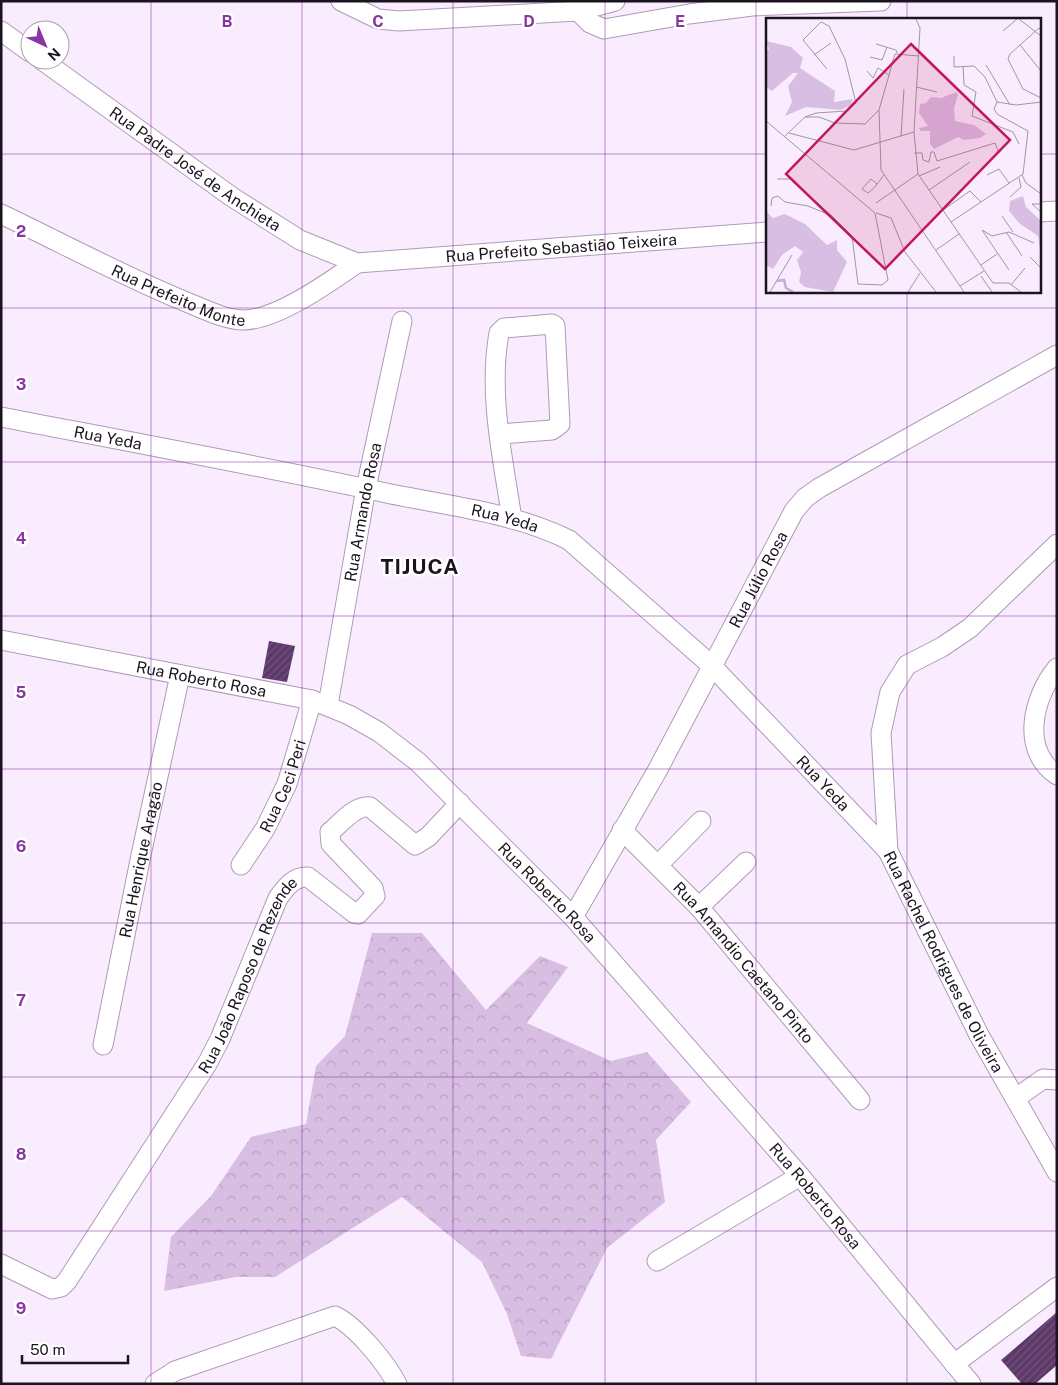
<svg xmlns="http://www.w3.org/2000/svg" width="1058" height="1385" font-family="'Public Sans',sans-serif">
<defs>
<pattern id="forest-crowns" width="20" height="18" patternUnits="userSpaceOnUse" patternTransform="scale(1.25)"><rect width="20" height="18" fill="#d9bee3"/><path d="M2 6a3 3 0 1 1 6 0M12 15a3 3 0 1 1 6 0" fill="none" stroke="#baa2c2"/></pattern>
<pattern id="building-hatch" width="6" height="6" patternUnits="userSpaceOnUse" patternTransform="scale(1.25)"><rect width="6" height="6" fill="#5d3969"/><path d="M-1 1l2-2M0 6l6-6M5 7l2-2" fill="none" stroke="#70527a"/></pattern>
</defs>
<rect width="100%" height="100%" fill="#faecff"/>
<path fill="url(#forest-crowns)" d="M 372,933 L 422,933 L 486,1010 L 540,956 L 568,967 L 527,1023 L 611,1061 L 647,1052 L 691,1102 L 656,1140 L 665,1202 L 607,1248 L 551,1359 L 521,1356 L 507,1314 L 482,1262 L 402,1197 L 275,1277 L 236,1277 L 164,1291 L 171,1237 L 211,1196 L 251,1137 L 306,1124 L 316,1066 L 345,1036 Z"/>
<path fill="url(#building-hatch)" d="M 269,641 L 295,646 L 287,682 L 262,678 Z
M 1057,1312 L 1057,1365 L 1035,1384 L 1022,1384 L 1001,1360 Z"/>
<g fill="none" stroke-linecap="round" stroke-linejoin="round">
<defs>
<g id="minor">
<path d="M 341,1 L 378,19 L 399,21 L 578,11 L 615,1"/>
<path d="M 578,11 L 590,23 L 604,29 L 689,14 L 752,6 L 881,1"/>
<path d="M 1,31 L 30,52"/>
<path id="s1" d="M 42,60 L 232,197 L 300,240 L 357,263 L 767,232"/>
<path d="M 1039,212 L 1057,211"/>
<path id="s2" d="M 1,214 C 62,243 121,275 184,301 C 202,308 222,319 242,320 C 275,321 330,282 357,263"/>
<path id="s3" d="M 1,417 C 131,442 261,466 391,494 C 450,506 515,513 569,540 L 711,665 L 888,851"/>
<path d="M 500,434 L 552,430 L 560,424 L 555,326 L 552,324 L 504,328 L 499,333 C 488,395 503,459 512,519"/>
<path id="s4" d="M 1057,544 L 970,628 L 942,647 L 907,665 L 890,692 L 881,733 L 888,851 L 979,1035 L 1057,1172"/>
<path id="s5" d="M 1,640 L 312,700 L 349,715 L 379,732 L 418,762 L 573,917 L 800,1176 L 971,1384"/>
<path d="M 1057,668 C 1033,697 1020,750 1057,775"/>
<path id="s6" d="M 328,705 L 366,488 L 402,321"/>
<path id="s7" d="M 622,830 L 699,907 L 860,1100"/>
<path d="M 659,864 L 701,821"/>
<path id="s8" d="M 241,865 L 265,829 L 287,784 L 312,700"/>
<path d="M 699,907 L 746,862"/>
<path id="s9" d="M 573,917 L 657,771 L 794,511 L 805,498 L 819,488 L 1057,355"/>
<path id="s10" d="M 103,1045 L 141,855 L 180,675"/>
<path d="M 1016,1098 L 1043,1079 L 1057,1080"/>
<path d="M 657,1261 L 800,1176"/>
<path id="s11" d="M 1,1264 L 52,1289 L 61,1287 L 67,1281 L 207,1064 L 220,1039 L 278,898 C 286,887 294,876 308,877 L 354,913 L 358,914 L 375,896 L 373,888 L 331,844 L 330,832 C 341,823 355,805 370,807 L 415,845 L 428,837 L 460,803"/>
<path d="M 954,1364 L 1057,1287"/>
<path d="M 155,1384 L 175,1371 L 335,1316 C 356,1326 386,1363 397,1384"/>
</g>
</defs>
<use href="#minor" stroke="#b09ab7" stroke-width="21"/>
<use href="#minor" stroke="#fff" stroke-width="19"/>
</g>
<path fill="none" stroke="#8935a3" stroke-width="1" stroke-opacity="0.55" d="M 151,1 L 151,1384M 302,1 L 302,1384M 453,1 L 453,1384M 605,1 L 605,1384M 756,1 L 756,1384M 907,1 L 907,19M 1,154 L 767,154M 1039,154 L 1057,154M 907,291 L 907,1384M 1,308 L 1057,308M 1,462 L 1057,462M 1,616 L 1057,616M 1,769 L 1057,769M 1,923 L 1057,923M 1,1077 L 1057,1077M 1,1231 L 1057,1231"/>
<g text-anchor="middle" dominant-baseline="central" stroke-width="5" stroke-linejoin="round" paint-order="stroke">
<g font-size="16" fill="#1b131e" stroke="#fff">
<text stroke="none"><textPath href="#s1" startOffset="188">Rua Padre José de Anchieta</textPath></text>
<text stroke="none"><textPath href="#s1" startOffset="581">Rua Prefeito Sebastião Teixeira</textPath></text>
<text stroke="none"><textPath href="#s2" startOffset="196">Rua Prefeito Monte</textPath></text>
<text stroke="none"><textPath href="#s3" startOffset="109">Rua Yeda</textPath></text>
<text stroke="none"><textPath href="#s6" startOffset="196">Rua Armando Rosa</textPath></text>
<text stroke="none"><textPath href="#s3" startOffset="514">Rua Yeda</textPath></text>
<text stroke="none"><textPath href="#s9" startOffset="385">Rua Júlio Rosa</textPath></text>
<text stroke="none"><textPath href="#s5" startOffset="204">Rua Roberto Rosa</textPath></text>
<text stroke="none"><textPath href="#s3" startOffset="934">Rua Yeda</textPath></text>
<text stroke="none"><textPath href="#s8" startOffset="90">Rua Ceci Peri</textPath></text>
<text stroke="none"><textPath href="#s10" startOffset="189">Rua Henrique Aragão</textPath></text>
<text stroke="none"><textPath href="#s5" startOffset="624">Rua Roberto Rosa</textPath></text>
<text stroke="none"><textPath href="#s4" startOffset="510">Rua Rachel Rodrigues de Oliveira</textPath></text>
<text stroke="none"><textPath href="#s7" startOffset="180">Rua Amandio Caetano Pinto</textPath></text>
<text stroke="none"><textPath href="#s11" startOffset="431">Rua João Raposo de Rezende</textPath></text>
<text stroke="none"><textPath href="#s5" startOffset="1029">Rua Roberto Rosa</textPath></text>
</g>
<g font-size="21" font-weight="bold" letter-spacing="1" fill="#1b131e" stroke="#fff">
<text x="420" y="566">TIJUCA</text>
</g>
</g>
<g transform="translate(766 18)">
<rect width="275" height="275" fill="#faecff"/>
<path d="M 0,23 L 25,29 L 37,40 L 34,50 L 69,73 L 68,84 L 87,81 L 85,87 L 75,92 L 40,89 L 19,98 L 26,84 L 22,68 L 32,55 L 27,55 L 6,73 L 0,69 L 0,33 L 3,31 ZM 190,74 L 192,77 L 188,90 L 189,103 L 208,107 L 220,116 L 214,120 L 198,122 L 192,119 L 168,131 L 164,126 L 164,113 L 155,113 L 153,110 L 162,108 L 153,95 L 154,86 L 160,85 L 165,79 L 175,80 ZM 257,178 L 260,189 L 275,203 L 275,237 L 272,218 L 253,205 L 243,193 L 244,183 ZM 0,193 L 7,200 L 19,196 L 39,206 L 61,227 L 71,222 L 71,232 L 81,244 L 67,274 L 39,269 L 33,264 L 35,254 L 31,242 L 37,234 L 29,228 L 16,237 L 7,251 L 0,247 Z" fill="#d9bee3"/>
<path fill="none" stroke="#cea5dd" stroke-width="2.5" d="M 11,263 L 18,262 L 20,270 L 27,274"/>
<path fill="none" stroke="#a195a5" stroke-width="1" d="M 150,1 L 154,10 L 148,114 L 152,156 L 227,265 L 243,265 L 255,274M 253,1 L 275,18M 275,12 L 273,10 L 244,36 L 242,41 L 257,71 L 275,80M 237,13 L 251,1M 110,26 L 130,32 L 131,35M 254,27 L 275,53M 48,37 L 65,25M 188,38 L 188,49 L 208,48 L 219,59 L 231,84M 104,39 L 116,42 L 121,29M 220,47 L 244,87M 197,48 L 198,67 L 210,74 L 206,98 L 247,114 L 253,126M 101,53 L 107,60 L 112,50 L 123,57M 150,69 L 171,74M 231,84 L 250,87 L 275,84M 113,92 L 115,152 L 198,274M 39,99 L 50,95 L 81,93 L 90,85 L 79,41 L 63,8 L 55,4 L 37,22 L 61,51M 0,103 L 109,195 L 122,262 L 116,267 L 92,266 L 86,218 L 66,198 L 42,188 L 19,184 L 12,178 L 6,180 L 5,188M 23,115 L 88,132 L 148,114M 135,118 L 138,71M 18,119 L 39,99 L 53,99 L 69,105 L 99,106 L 113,92 L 129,36 L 153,38M 148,135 L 156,135 L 157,142 L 163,144 L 165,134 L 168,134 L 171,143 L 229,125 L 233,135M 221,157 L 233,151 L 243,165M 256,157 L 260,165 L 275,176M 153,158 L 174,149M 11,161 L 24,161 L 66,198M 111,166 L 105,161 L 96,171 L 102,175 L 109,169 L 111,166 L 118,157M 163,172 L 204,144M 244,179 L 255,169 L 253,160M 110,185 L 152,156M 275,186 L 266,186 L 275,194M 177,192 L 204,173 L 215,184 L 257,156 L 262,113 L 231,96 L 228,91 L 231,84M 110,195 L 125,200 L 139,234 L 170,274M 236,198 L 247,214M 185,204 L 215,184M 240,214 L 256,238M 170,232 L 193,216M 264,239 L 275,250M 215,247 L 231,236M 243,252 L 216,212 L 226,218 L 243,214 L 268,225M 215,258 L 226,274M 245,267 L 259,250M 194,268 L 218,253M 4,274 L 26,237M 142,274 L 154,255"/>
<path fill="#c2185b" fill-opacity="0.15" stroke="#c2185b" stroke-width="2.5" d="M 145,26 L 244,122 L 119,251 L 20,156 Z"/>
<rect width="275" height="275" fill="none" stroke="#1b131e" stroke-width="2.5"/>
</g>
<g font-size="16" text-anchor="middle" font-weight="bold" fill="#8935a3" stroke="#fff" stroke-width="5" stroke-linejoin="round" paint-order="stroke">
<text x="227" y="27">B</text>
<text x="378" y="27">C</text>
<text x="529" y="27">D</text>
<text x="680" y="27">E</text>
<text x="21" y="237">2</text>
<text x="21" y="390">3</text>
<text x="21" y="544">4</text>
<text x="21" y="698">5</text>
<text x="21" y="852">6</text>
<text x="21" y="1006">7</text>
<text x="21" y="1160">8</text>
<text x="21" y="1314">9</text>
</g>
<rect width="1058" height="1385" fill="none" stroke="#1b131e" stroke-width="5"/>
<g transform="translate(45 45) rotate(136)"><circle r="24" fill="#ffffff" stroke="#a4a1a5"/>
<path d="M0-4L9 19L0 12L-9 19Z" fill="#8935a3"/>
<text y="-8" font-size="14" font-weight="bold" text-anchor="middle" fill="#1b131e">N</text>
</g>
<path d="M22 1355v8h106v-8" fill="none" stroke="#1b131e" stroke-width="2.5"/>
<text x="30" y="1355" font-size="15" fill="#1b131e" stroke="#ffffff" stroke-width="4" paint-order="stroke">50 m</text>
</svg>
